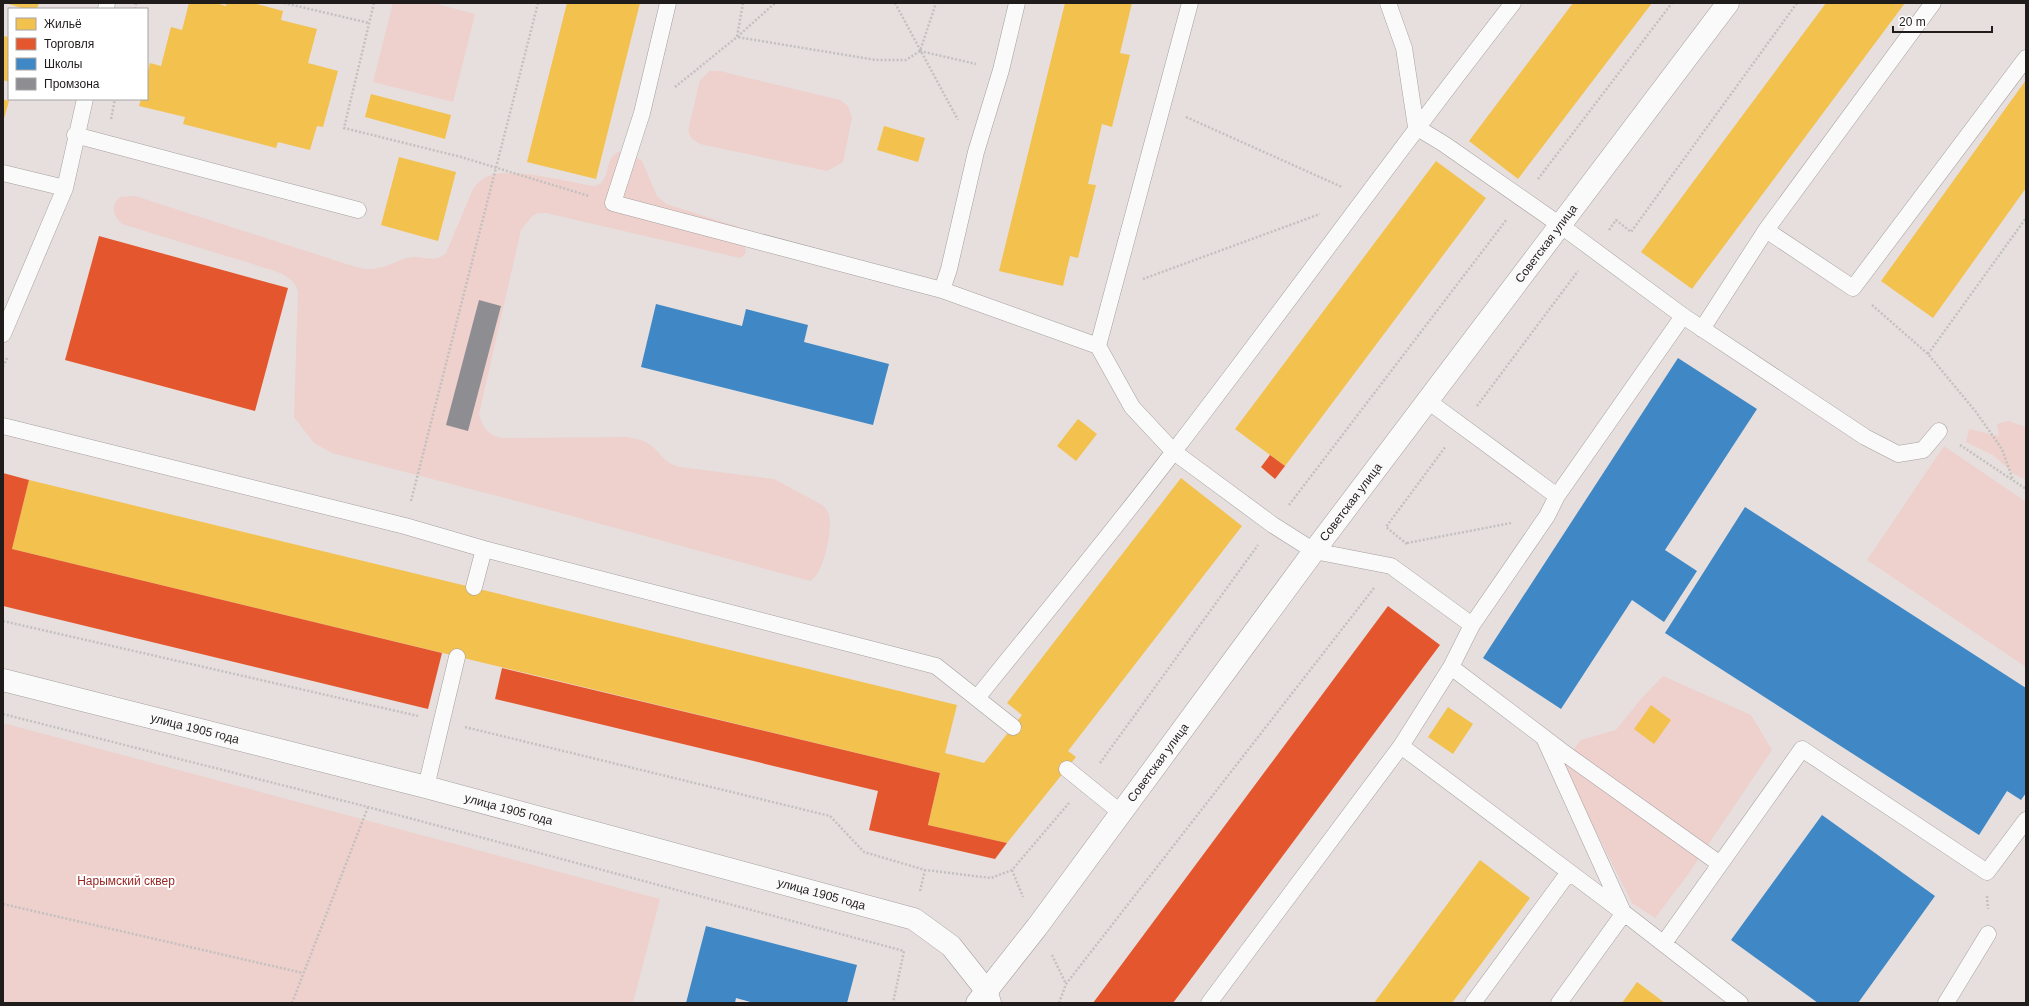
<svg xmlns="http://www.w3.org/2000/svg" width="2029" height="1006" font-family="Arial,sans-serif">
<rect width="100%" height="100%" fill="#e6dfde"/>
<path fill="#eed0cc" d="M 393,3 L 433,3 L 475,14 L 453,102 L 373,82 Z
M 710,71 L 720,71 L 840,100 L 848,106 L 852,118 L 843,162 L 827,171 L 700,144 C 692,139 687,136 689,126 L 700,80 Z
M 618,152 L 637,158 L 642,161 L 657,196 L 666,204 L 739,227 L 742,231 L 746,253 L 740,258 L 546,213 L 538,213 L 532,216 L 521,230 L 479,414 C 483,428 487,434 501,438 L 627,437 C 636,439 646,440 653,447 C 664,457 664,463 680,467 L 774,479 L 822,505 C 824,507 827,509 828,512 C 834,525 824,575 810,581 L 513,500 L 332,453 L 314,443 L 294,417 L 298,292 C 296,279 282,274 272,270 L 122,224 C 113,215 110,206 120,197 L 135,196 L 359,268 C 365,269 372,270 378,268 C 391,266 400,258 414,257 C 427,257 436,263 446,253 L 473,189 C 478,182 484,177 492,175 C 517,168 567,182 593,186 C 613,184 602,160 618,152 Z
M 2008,421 L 2026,427 L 2026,480 L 2014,474 L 1993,455 L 1966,442 L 1969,429 L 1999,436 L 1997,424 Z
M 1944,446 L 2026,502 L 2026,667 L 1867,560 Z
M 1663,676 L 1751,715 L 1772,750 L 1687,876 L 1655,918 L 1632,903 L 1562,764 L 1581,740 L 1616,730 L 1640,700 Z
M 3,723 L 660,899 L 633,1003 L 3,1003 Z"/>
<path fill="#f2c14e" d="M 5,3 L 39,3 L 37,9 L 25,9 Z
M 189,3 L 216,3 L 226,6 L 226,3 L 253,3 L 283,11 L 281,20 L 317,29 L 308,63 L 338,71 L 323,127 L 317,126 L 310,150 L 278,142 L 276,148 L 183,124 L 185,117 L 139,106 L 141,99 L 147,99 L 147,75 L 150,63 L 161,66 L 171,27 L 182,30 Z
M 567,3 L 640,3 L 596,179 L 527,162 Z
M 1065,3 L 1132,3 L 1120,53 L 1130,55 L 1112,127 L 1102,124 L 1088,184 L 1096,185 L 1078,258 L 1070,256 L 1063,286 L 999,271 Z
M 1573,3 L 1652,3 L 1518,179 L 1469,141 Z
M 1826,3 L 1905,3 L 1692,289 L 1641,252 Z
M 3,36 L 9,37 L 9,82 L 3,80 Z
M 2026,80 L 2026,188 L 1933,318 L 1881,281 Z
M 371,94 L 451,115 L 445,139 L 365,117 Z
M 3,99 L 9,101 L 3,122 Z
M 884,126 L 925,138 L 918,162 L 877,150 Z
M 399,157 L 456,172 L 438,241 L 381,225 Z
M 1436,161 L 1486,198 L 1285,466 L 1235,429 Z
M 1078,419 L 1097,434 L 1076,461 L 1057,446 Z
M 1181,478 L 1242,526 L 1068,751 L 1076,757 L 1007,843 L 928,825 L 940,773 L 12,549 L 29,480 L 957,705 L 945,753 L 984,763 L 1022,715 L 1007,703 Z
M 1651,705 L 1671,720 L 1654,744 L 1634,729 Z
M 1448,707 L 1473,724 L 1453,754 L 1428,737 Z
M 1480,860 L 1530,898 L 1452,1003 L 1374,1003 Z
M 1637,982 L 1665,1003 L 1622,1003 Z"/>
<path fill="#e4572e" d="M 99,236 L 288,288 L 255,411 L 65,360 Z
M 1270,455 L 1285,466 L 1275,479 L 1261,467 Z
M 3,473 L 29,480 L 12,549 L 442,653 L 428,709 L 3,606 Z
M 1388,606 L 1440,645 L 1173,1003 L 1093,1003 Z
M 502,668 L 940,773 L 928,825 L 1007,843 L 995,859 L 869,830 L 878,791 L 495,699 Z"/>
<path fill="#3f88c5" d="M 656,304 L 742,326 L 746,309 L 808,325 L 804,342 L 889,364 L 873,425 L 641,367 Z
M 1678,358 L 1757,409 L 1665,550 L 1697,571 L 1664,622 L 1632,600 L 1561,709 L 1483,658 Z
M 1745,507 L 2026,688 L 2026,793 L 2021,800 L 2007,791 L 1979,835 L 1665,633 Z
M 1822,815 L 1935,896 L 1858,1003 L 1818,1003 L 1731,940 Z
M 706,926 L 857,965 L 847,1003 L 754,1003 L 736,998 L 735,1003 L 686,1003 Z"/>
<path fill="#8d8d92" d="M 479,300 L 501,306 L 468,431 L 446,425 Z"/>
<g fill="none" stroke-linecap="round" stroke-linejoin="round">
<defs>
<path id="lane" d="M 668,3 L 642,113 L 613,203 L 942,290 L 1098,346 L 1132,407 L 1174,452 L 1273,525 L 1314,551 L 1391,566 L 1472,625
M 1388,3 L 1404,48 L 1416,127 L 1444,144 L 1560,225 L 1683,316 L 1865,437 L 1898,454 L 1923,450 L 1939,431
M 106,9 L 107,3
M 75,135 L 358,210
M 3,173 L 65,188
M 1766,230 L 1853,288 L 2026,58
M 942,290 L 949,269 L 976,152 L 1001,70 L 1017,3
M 1702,329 L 1766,230 L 1933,3
M 3,334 L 65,188 L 85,99
M 1098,346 L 1190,3
M 1428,401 L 1557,496
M 3,426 L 405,526 L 484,549 L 936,666 L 1013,727
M 474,587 L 484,549
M 1451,667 L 1567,755 L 1720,864
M 977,698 C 1043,616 1111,534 1175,450 C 1289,302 1398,150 1513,3
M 1545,740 L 1623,912
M 1401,746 L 1624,913
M 1067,769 L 1120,812
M 426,787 L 457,657
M 1664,943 L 1802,749 L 1987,872 L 2026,820
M 1209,1003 L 1401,746 L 1451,667 L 1472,625 L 1547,516 L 1557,496 L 1683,316
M 1473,1003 L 1569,872
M 1559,1003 L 1624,913 L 1740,1003
M 1946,1003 L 1988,934"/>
<g id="street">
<path id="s1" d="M 3,680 L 426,787 L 914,919 L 951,946 L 986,990 L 990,1003"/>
</g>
<g id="secondary">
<path id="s2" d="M 977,1003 L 1037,927 L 1314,551 L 1728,3"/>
</g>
</defs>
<use href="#lane" stroke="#a49f9e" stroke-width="17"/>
<use href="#street" stroke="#a49f9e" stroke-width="23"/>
<use href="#secondary" stroke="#a49f9e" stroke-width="23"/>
<path stroke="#c3c0c0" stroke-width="2.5" stroke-dasharray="2 2" stroke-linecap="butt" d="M 284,3 L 369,23
M 374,3 L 344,128 L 461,157 L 589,196
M 743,3 L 737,37 L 876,60 L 906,60 L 920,51 L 936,3
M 895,3 L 958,120
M 135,9 L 136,3
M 920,51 L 976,64
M 675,87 L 737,37 L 775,3
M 1186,117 L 1342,187
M 111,119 L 115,99
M 1538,179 L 1672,3
M 1609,230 L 1616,220 L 1631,232 L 1797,3
M 1143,279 L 1320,214
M 1872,305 L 1928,354 L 1976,412 L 2002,449 L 2013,480
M 1928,354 L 2026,218
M 3,367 L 7,358
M 1477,406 L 1578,271
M 1960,445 L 2026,489
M 411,501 L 538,3
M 1289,505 L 1507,219
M 1407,543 L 1511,523
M 1407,544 L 1386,527 L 1446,446
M 3,621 L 418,716
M 3,714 L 368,807 L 904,951 L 893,1003
M 465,727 L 830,816 L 864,852 L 925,870 L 991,878 L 1012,870 L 1069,803
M 1100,763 L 1258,545
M 1012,870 L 1023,897
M 920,891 L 925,870
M 1987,896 L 1988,909
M 3,904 L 303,973
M 1052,955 L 1066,984
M 292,1003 L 368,807
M 1059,1003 L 1066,984 L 1374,588"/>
<use href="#lane" stroke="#fbfafa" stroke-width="16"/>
<use href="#street" stroke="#fbfafa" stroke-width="22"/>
<use href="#secondary" stroke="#fbfafa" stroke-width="22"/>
</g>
<g text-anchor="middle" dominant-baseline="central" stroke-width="4" stroke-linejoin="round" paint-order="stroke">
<g font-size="12" fill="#211c1c" stroke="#fff">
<text stroke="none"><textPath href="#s2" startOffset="949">Советская улица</textPath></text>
<text stroke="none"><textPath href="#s2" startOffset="625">Советская улица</textPath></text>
<text stroke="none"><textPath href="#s1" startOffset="198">улица 1905 года</textPath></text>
<text stroke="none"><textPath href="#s2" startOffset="301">Советская улица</textPath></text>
<text stroke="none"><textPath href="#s1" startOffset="522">улица 1905 года</textPath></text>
<text stroke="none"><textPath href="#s1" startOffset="846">улица 1905 года</textPath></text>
</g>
<g font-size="12" fill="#9a2624" stroke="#fff">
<text x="126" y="881">Нарымский сквер</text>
</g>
</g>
<rect width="2029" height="1006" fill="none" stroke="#211c1c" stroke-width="8"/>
<rect x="8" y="8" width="140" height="92" fill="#ffffff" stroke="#a6a4a4"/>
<rect x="16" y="18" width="20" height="12" fill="#f2c14e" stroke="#a6a4a4"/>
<text x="44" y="28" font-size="12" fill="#211c1c">Жильё</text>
<rect x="16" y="38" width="20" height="12" fill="#e4572e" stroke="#a6a4a4"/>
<text x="44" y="48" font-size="12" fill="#211c1c">Торговля</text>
<rect x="16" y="58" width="20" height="12" fill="#3f88c5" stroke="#a6a4a4"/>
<text x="44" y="68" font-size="12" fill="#211c1c">Школы</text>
<rect x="16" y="78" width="20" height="12" fill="#8d8d92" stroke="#a6a4a4"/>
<text x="44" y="88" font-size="12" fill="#211c1c">Промзона</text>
<path d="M1893 26v6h99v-6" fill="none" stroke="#211c1c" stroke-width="2"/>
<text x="1899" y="26" font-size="12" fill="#211c1c" stroke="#ffffff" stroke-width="3" paint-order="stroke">20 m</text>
</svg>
